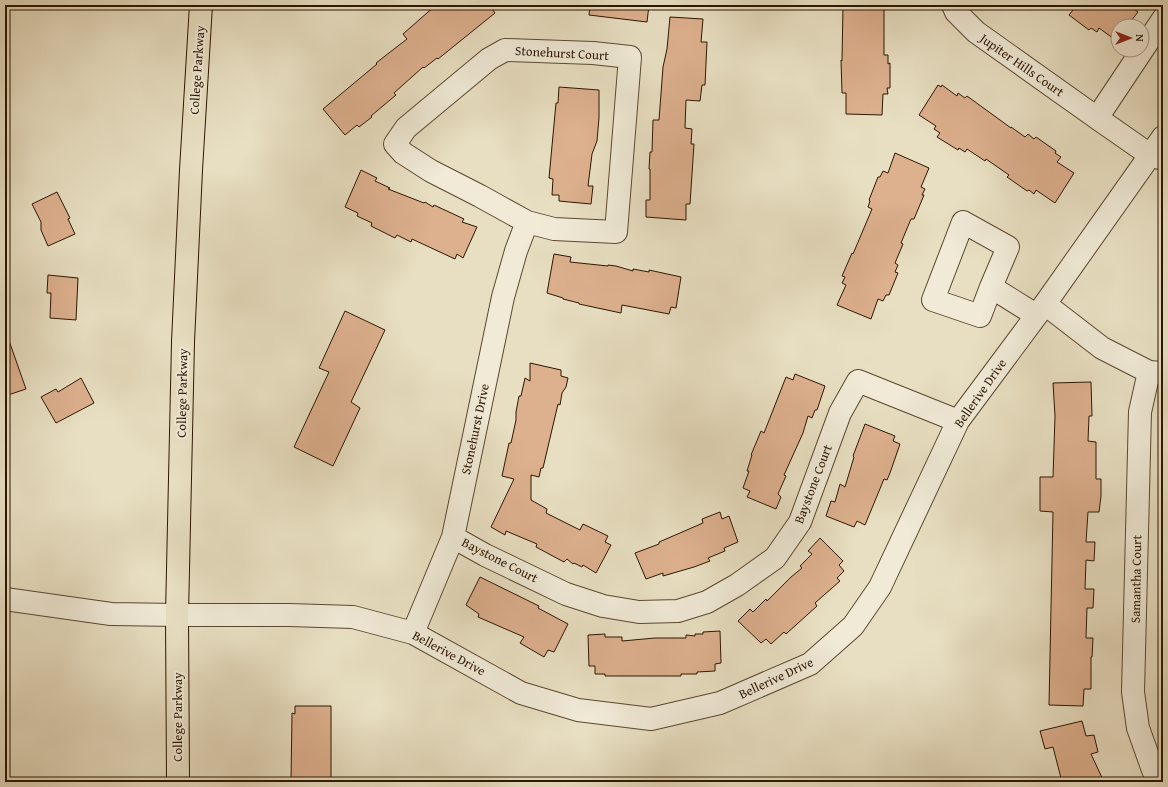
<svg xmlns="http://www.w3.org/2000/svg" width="1168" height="787" font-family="'Gentium Book Plus',serif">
<rect width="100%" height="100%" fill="#e8dfc2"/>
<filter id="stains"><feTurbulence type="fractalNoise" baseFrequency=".005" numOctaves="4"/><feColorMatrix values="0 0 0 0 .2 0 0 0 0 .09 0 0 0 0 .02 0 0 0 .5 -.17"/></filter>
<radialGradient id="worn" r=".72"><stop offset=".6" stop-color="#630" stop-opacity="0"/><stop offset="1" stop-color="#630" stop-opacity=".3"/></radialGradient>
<path fill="#ddb08e" stroke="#2b1600" d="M 436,5 L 489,5 L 495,13 L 438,59 L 437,58 L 424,68 L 423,67 L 394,93 L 396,95 L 371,116 L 372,117 L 359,127 L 357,125 L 345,135 L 323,109 L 377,64 L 376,63 L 407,39 L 403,34 Z
M 590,5 L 649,5 L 647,22 L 589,15 Z
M 843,5 L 884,5 L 884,55 L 888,55 L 888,64 L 890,63 L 890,88 L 887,88 L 888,94 L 883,94 L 882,115 L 846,114 L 846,93 L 842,93 L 841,60 L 842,61 Z
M 1077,5 L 1128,5 L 1138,12 L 1127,26 L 1118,26 L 1118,42 L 1099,28 L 1097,32 L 1091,28 L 1089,30 L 1069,15 Z
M 670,17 L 703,19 L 701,42 L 707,42 L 705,85 L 702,85 L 700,101 L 686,100 L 685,128 L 692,129 L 691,144 L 694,144 L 690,204 L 686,204 L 686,220 L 646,217 L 646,200 L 650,200 L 650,169 L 649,169 L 650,152 L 652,152 L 653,120 L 659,120 L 663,67 L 667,49 Z
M 938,85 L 941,87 L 942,85 L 957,96 L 958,93 L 965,98 L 967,96 L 1011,128 L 1011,127 L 1025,137 L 1028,134 L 1034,139 L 1036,137 L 1056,151 L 1055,153 L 1061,157 L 1057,162 L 1074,173 L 1055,203 L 1036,190 L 1034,194 L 1029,190 L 1027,191 L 1007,177 L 1009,175 L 986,159 L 985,161 L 967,149 L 965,152 L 959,148 L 958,150 L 937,137 L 940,133 L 934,129 L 936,126 L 919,115 Z
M 559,87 L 599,90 L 599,118 L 597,141 L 592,154 L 588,186 L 593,186 L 591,204 L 559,201 L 559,195 L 552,195 L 553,179 L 549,178 L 556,103 L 558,103 Z
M 895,153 L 929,168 L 921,187 L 925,189 L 922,195 L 924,195 L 914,219 L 911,219 L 901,243 L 903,244 L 895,263 L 898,265 L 895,272 L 898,273 L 889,295 L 886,295 L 883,301 L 878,299 L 871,319 L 837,305 L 846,285 L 842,283 L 845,277 L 842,276 L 852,253 L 853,254 L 872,209 L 868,207 L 870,201 L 869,200 L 878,177 L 880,177 L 883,171 L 888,173 Z
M 361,170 L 377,178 L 375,181 L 390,188 L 388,189 L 424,203 L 425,202 L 433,207 L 434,205 L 464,219 L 462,222 L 477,227 L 463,258 L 457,254 L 455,259 L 412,239 L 411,242 L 397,235 L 395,238 L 371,226 L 372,223 L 357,216 L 358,213 L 345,207 Z
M 57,192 L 70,218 L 68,219 L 75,234 L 48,246 L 41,230 L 41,222 L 32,204 Z
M 554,254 L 571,257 L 570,262 L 608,266 L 608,265 L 616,266 L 633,271 L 633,269 L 649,272 L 649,270 L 681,277 L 676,308 L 671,307 L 669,314 L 622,305 L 621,313 L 579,304 L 579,303 L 563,299 L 563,298 L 547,293 Z
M 48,275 L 78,278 L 76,320 L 50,318 L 51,293 L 47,293 Z
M 345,311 L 385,330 L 351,402 L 360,408 L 333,466 L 294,447 L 329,372 L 319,368 Z
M 5,335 L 7,335 L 26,389 L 5,396 Z
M 530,363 L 561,370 L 561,376 L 568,378 L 566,387 L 562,393 L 560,405 L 558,404 L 543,468 L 541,468 L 539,477 L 531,475 L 531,500 L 547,509 L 546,513 L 580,530 L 583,524 L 608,536 L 605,542 L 611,545 L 596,573 L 583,565 L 582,567 L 574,563 L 573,564 L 567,559 L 564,562 L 536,547 L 537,544 L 506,531 L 505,535 L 491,527 L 514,479 L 502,476 L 509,443 L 511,443 L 516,420 L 516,412 L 519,396 L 521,396 L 525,378 L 530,381 Z
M 795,374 L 825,386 L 817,410 L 815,410 L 812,418 L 808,416 L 803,433 L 784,475 L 786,476 L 778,494 L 781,497 L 776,509 L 747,497 L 750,491 L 743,488 L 749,471 L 747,471 L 752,455 L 751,455 L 761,431 L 764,433 L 786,377 L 793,380 Z
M 81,378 L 94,403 L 56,423 L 41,397 L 56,389 L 58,392 Z
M 1091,382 L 1092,416 L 1089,416 L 1088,441 L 1096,442 L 1096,479 L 1101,479 L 1101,496 L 1099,512 L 1088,512 L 1086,542 L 1095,542 L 1094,561 L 1086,560 L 1085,589 L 1094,589 L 1093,608 L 1087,608 L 1086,638 L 1093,638 L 1092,657 L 1091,657 L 1091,689 L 1084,689 L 1083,706 L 1049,705 L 1053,512 L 1040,511 L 1040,477 L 1053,477 L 1055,416 L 1053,383 Z
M 865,424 L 895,436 L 893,441 L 900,444 L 890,473 L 887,480 L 884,479 L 865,525 L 857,521 L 854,527 L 826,516 L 831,501 L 835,502 L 840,484 L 845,487 L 854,457 L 853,456 Z
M 720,512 L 722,519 L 729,516 L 738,542 L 724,548 L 725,551 L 708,558 L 710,561 L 694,567 L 663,576 L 663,573 L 646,579 L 635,553 L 659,544 L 659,542 L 703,523 L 702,519 Z
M 820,538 L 843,561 L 839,565 L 844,571 L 837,578 L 840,581 L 815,603 L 817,606 L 786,634 L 784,632 L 771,644 L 766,639 L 761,643 L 738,621 L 750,609 L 753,612 L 766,599 L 767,601 L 791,577 L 802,568 L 800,566 L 812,554 L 808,551 Z
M 480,577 L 539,606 L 538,608 L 568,624 L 554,652 L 548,650 L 544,657 L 520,643 L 524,637 L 478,617 L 479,614 L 466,605 Z
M 720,631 L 721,663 L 715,664 L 715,671 L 697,672 L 697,674 L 681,674 L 681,676 L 605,676 L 605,674 L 595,674 L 595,666 L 589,666 L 588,635 L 605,634 L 605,637 L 622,637 L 622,641 L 655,638 L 686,638 L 686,635 L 695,636 L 695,634 L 703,634 L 703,632 Z
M 295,706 L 331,706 L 331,782 L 291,782 L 292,713 L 295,714 Z
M 1082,721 L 1086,736 L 1094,735 L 1098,752 L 1091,754 L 1104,782 L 1062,782 L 1053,747 L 1045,749 L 1040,731 Z"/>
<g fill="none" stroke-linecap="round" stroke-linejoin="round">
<defs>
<path id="minor" d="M 953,5 L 956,12 L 976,32 L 1097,118 L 1150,155 L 1163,159
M 505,50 L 593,53 L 630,57 L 616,232 L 554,229 L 527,222 L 480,196 L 431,171 L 403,153 L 395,144 L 406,128 L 489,59 Z
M 1097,118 L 1163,19
M 991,287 L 980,316 L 933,300 L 963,222 L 1008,247 L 991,287 L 1036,315
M 1045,304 L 1102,348 L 1149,372 L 1163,373
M 1149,372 L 1140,412 L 1133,692 L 1138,728 L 1153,770 L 1159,782
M 453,537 L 485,555 L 566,594 L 603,606 L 639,612 L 678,611 L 707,602 L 737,585 L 775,558 L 800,522 L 840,413 L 858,381 L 958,421
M 5,599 L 111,614 L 177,615 L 289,615 L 353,617 L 413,633 L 521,693 L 578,710 L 651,719 L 720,703 L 810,664 L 853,626 L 880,587 L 958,421 L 1045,304 L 1163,137
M 413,633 L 453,537 L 503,297 L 516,251 L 527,222"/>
<path id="major" d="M 178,782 L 177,615 L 183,342 L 191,170 L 201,5"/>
</defs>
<use href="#minor" stroke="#5a4830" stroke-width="24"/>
<use href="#major" stroke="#2b1600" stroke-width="24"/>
<use href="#minor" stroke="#f0ead7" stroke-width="22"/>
<use href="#major" stroke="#e8dfc2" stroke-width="22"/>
</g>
<g text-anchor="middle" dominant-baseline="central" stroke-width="4" stroke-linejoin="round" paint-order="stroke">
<g font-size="13" fill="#2b1600" stroke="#f0ead7">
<text transform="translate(562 53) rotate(3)">Stonehurst Court</text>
<text transform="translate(1022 65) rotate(35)">Jupiter Hills Court</text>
<text transform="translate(197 70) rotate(-86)">College Parkway</text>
<text transform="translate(182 393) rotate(-89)">College Parkway</text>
<text transform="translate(980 393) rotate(-55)">Bellerive Drive</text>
<text transform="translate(475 429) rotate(-78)">Stonehurst Drive</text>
<text transform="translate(813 484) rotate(-69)">Baystone Court</text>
<text transform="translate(500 560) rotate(27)">Baystone Court</text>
<text transform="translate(1136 579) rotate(-89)">Samantha Court</text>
<text transform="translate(449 653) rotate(28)">Bellerive Drive</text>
<text transform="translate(776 678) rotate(-25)">Bellerive Drive</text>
<text transform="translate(177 717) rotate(-90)">College Parkway</text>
</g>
</g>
<rect width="1168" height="787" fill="none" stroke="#e8dfc2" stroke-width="20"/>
<rect x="6" y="6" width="1156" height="775" fill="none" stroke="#2b1600" stroke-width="2"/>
<rect x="10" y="10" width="1148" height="767" fill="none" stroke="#2b1600"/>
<g transform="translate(1130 38) rotate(90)"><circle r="19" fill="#f0ead7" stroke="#a19581"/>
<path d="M0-3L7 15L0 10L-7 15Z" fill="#8f2418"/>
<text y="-6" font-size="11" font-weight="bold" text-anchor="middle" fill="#2b1600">N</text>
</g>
<rect width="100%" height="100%" filter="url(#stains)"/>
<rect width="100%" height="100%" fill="url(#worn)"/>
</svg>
